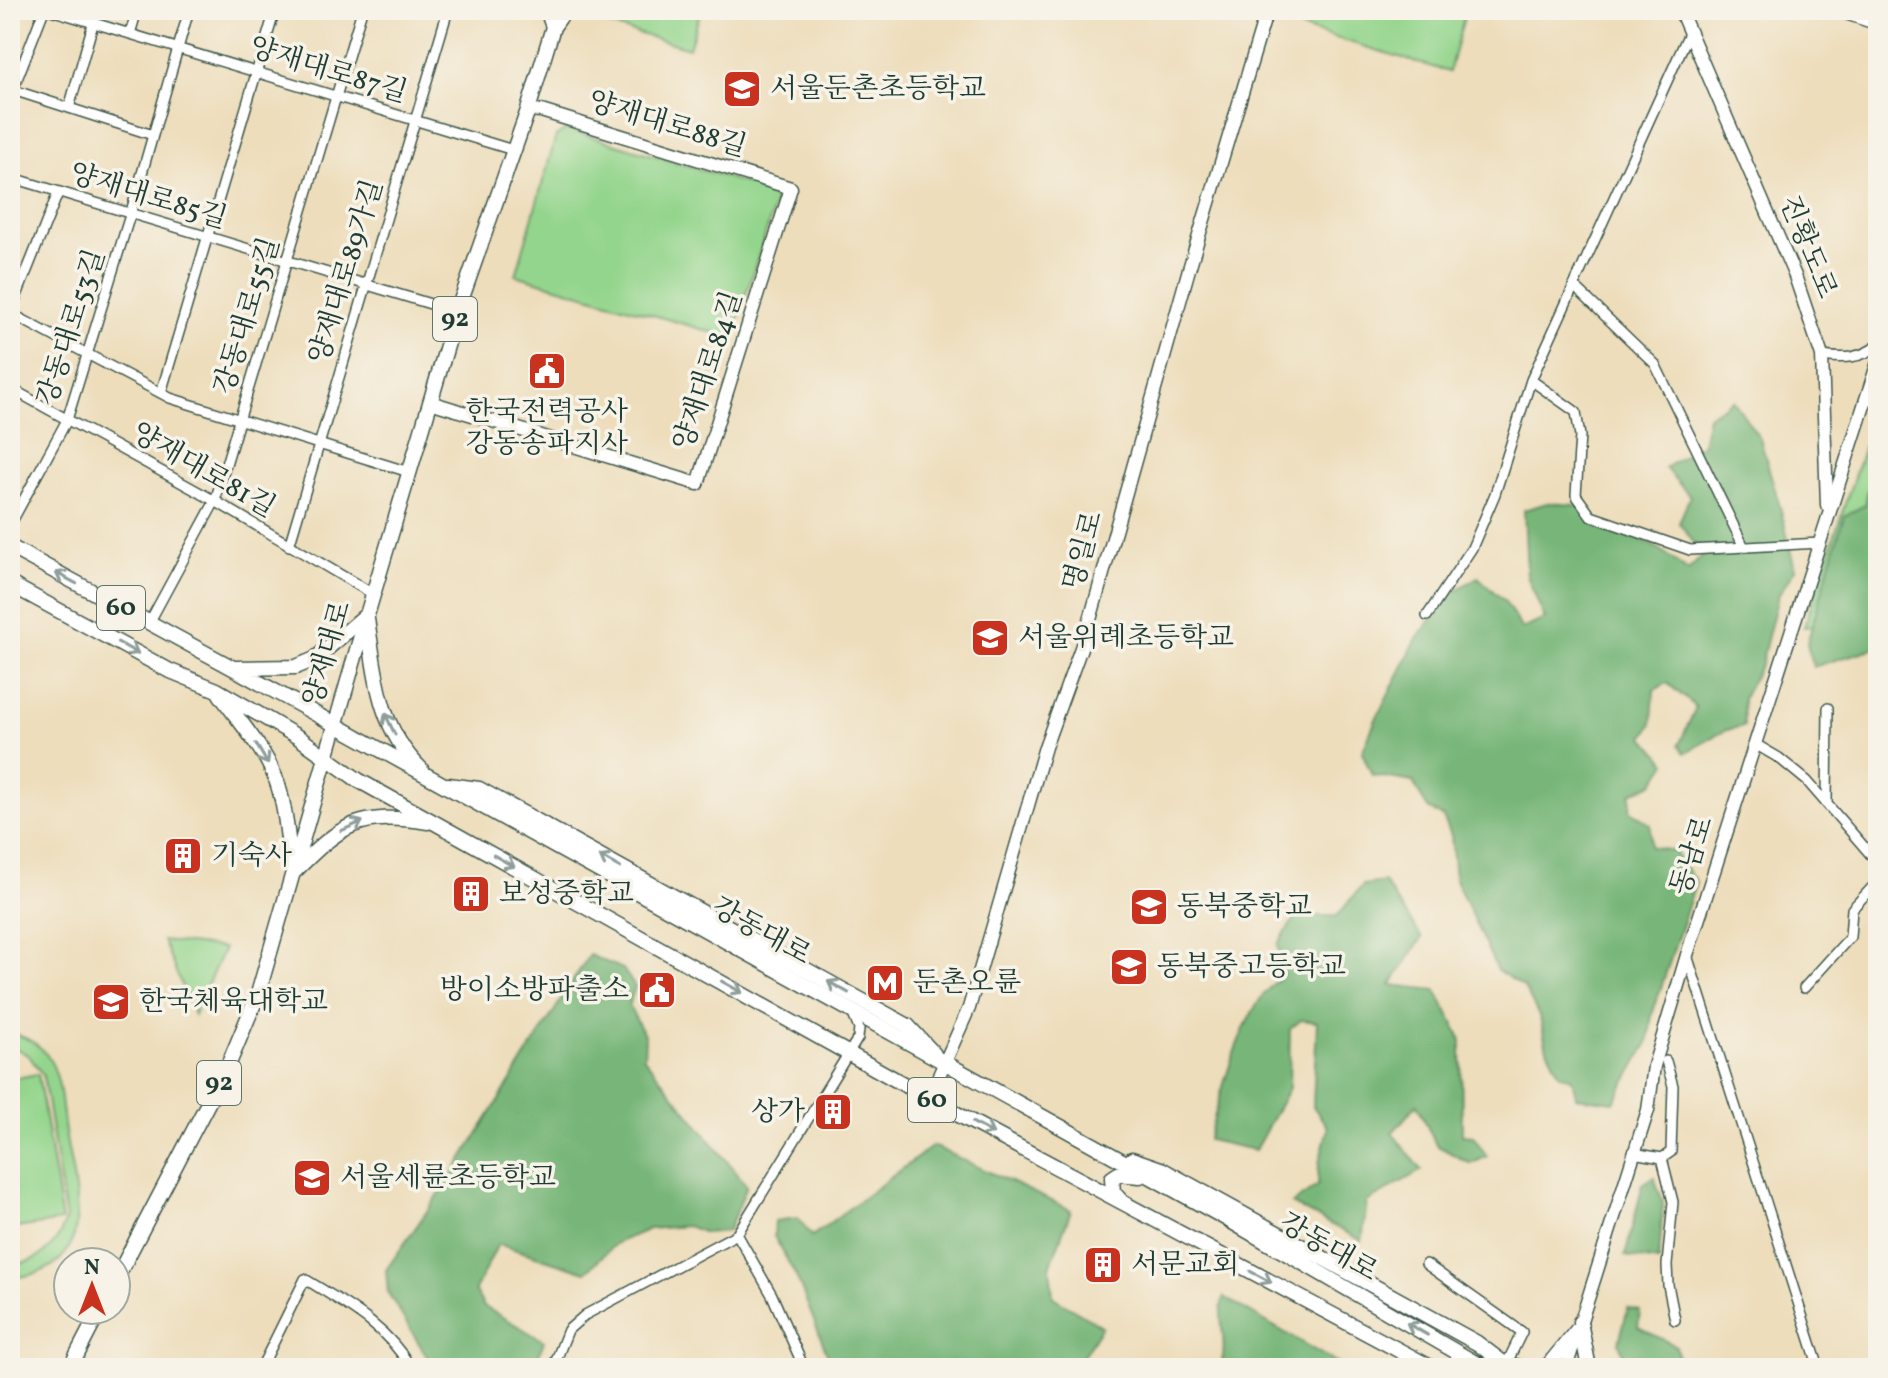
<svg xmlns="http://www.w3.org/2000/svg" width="1888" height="1378" font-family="Vollkorn,'Noto Serif KR',serif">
<rect width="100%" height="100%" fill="#f7f3e8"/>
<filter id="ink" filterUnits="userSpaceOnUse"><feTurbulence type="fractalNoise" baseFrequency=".0125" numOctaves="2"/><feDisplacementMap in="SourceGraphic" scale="16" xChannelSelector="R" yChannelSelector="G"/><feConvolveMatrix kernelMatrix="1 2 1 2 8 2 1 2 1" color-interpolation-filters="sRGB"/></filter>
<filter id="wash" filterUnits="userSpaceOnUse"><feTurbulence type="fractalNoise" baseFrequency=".006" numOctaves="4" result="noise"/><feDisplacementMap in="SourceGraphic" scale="32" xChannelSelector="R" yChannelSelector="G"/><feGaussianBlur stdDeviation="1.8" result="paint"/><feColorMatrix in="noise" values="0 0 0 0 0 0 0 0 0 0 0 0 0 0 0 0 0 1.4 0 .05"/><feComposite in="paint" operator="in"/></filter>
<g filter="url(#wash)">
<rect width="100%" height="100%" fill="#edddbb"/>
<path fill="#94d58d" stroke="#5a8960" stroke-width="2" d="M 579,10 L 701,10 L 689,48 L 577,16 Z
M 1290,10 L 1466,10 L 1449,72 L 1286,23 Z
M 567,129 L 771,191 L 775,204 L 732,338 L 516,275 L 556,136 Z
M 1878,405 L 1878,618 L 1804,627 Z
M 163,941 L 224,948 L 194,1015 Z
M 10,1032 C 24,1037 37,1042 46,1054 C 62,1075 61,1107 65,1132 C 75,1194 102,1270 11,1278 L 10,1264 C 39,1264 58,1245 66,1219 L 43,1075 L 29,1056 L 10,1045 Z
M 38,1074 L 62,1221 L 10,1229 L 10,1079 Z"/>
<path fill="#77b678" stroke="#4b7a56" stroke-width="2" d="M 1733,400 L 1760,439 L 1781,510 L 1795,569 L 1778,596 L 1761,664 L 1743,698 L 1744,726 L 1726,730 L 1685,753 L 1679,745 L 1696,707 L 1667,683 L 1654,690 L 1652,724 L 1644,737 L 1667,763 L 1653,784 L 1631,793 L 1630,810 L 1651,825 L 1651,847 L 1674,851 L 1696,882 L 1652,1015 L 1648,1043 L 1614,1102 L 1576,1097 L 1572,1078 L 1560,1075 L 1547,1049 L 1540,1018 L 1524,987 L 1497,970 L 1455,879 L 1451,835 L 1443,817 L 1428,809 L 1413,782 L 1372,775 L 1362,752 L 1377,717 L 1416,640 L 1451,593 L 1478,577 L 1505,602 L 1522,629 L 1545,619 L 1527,576 L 1524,510 L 1547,503 L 1578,505 L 1598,525 L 1637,537 L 1661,550 L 1688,571 L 1703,555 L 1679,523 L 1690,496 L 1665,468 L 1702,444 L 1708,416 Z
M 1875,451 L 1878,454 L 1878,647 L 1813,667 L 1807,643 L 1844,516 L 1865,505 Z
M 1384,882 L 1422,938 L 1391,985 L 1436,990 L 1461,1038 L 1462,1135 L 1473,1136 L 1487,1156 L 1471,1164 L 1436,1145 L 1417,1104 L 1392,1133 L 1422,1170 L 1367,1202 L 1362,1241 L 1292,1204 L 1318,1185 L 1319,1163 L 1328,1128 L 1313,1106 L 1317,1022 L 1301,1020 L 1290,1029 L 1289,1088 L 1255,1150 L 1208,1140 C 1221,1094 1242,1002 1283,976 L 1278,944 L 1296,916 L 1337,916 L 1363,885 Z
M 589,955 L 623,969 L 635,987 L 629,1006 L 645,1037 L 644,1058 L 747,1186 L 728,1231 L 705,1233 L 687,1226 L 649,1229 L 616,1243 L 586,1272 L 498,1244 L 475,1290 L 483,1306 L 544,1341 L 534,1368 L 434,1368 L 388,1293 L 386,1270 L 453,1174 Z
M 933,1146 L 1071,1210 L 1050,1267 L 1053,1297 L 1102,1326 L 1075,1368 L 833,1368 L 796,1276 L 774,1236 L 775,1221 L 798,1218 L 812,1236 Z
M 1654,1177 L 1663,1202 L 1659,1261 L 1625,1256 L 1643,1184 Z
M 1224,1297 L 1345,1368 L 1219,1368 C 1231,1346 1215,1320 1224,1297 Z
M 1628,1308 L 1640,1311 L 1638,1327 L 1676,1346 L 1681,1368 L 1627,1368 L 1619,1342 Z"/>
</g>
<g filter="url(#ink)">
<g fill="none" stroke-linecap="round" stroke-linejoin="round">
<defs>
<path id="street" d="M 51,10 L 513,150
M 130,34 L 137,10
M 13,90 L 153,135
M 10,97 L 44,10
M 69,108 L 97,10
M 10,177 L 457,312
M 1575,287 L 1655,364 L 1744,547
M 10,313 L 170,398 L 409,472
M 10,313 L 58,193
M 1822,356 C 1843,359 1861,359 1878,345
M 1531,380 L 1576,412 L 1580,436 L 1576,495 L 1591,516 L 1690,550 L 1820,543
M 10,388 L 215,501 L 373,594
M 161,393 L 275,10
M 10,525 L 67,420 L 130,215 L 189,10
M 289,546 L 448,10
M 1427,616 L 1472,548 L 1495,494 L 1531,380 L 1689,33
M 149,623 L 215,501 L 362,10
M 1755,744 L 1779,758 L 1807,781 L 1878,863
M 1827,804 L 1828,708
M 1687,955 L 1819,1368
M 1804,988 L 1850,937 L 1852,909 L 1878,881
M 1633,1153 L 1662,1158 L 1671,1152 L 1673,1086 L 1666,1061
M 1662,1158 L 1673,1202 L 1667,1265 L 1668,1285 L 1675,1320
M 1426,1264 L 1522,1332 L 1506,1365
M 261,1368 L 305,1279 C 345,1304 387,1326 411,1368
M 553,1368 L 568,1330 L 585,1315 L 737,1234
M 804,1368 L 772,1295 L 737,1234 L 858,1038 L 859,1029 L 852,1012"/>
<path id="secondary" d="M 1680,10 L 1795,276 L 1822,356 L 1827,505
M 1837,10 L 1878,24
M 430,402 L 698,484 L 791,188 L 541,111 L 528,110
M 929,1098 L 969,1008 L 1045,747 L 1086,634 L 1189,269 L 1267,10
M 1566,1368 L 1648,1110 L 1654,1066 L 1687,955 L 1878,362"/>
<path id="primary" d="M 547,10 L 553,27
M 10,547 L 233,668 L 1227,1219 L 1484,1368
M 10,584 L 168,670 L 217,690 L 298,737 L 358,780 L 957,1114 L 1432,1368
M 367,619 C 376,676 378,727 421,769
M 237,668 L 296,667 L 315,659 L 366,615
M 220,694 C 240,723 267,751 278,785 C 286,811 288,840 291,867
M 448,785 L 479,789 L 908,1026 L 934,1054
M 295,871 C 343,823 359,812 428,822
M 1132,1159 L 1161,1169 L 1477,1343 L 1506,1365
M 1121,1201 L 1113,1192 L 1112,1178 L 1118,1174 L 1140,1176
M 116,1279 L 230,1061 L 258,994 L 367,615 L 457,312 L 528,110 L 553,27 L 565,10
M 1580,1322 L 1589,1368
M 1497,1362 L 1524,1368
M 70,1368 L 100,1310
M 1542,1368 L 1547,1367 L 1578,1329"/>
</defs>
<use href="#street" stroke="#3e5548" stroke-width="12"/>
<use href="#secondary" stroke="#3e5548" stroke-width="15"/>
<use href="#primary" stroke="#3e5548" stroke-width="17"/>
<use href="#street" stroke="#fff" stroke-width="9"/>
<use href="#secondary" stroke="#fff" stroke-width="12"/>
<use href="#primary" stroke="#fff" stroke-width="14"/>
</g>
<defs><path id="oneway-shaft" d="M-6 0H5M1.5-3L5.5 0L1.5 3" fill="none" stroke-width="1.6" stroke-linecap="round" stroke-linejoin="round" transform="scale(2)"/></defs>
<g stroke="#8f9e9a">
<use href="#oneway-shaft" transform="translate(66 578) rotate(-152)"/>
<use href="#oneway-shaft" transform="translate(128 648) rotate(29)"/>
<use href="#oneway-shaft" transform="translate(390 724) rotate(-115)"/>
<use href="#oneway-shaft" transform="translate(262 754) rotate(59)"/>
<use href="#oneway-shaft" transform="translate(352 826) rotate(-24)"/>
<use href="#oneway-shaft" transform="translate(504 861) rotate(29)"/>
<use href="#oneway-shaft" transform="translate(610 862) rotate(-151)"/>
<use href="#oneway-shaft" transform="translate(732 987) rotate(29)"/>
<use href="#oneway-shaft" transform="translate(838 987) rotate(-151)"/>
<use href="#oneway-shaft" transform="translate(983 1128) rotate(28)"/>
<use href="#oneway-shaft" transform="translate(1261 1277) rotate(28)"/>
<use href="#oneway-shaft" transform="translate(1417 1329) rotate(-150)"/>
</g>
</g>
<defs>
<symbol id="school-square" viewBox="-11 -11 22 22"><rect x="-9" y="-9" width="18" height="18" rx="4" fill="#c8321e" stroke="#f7f3e8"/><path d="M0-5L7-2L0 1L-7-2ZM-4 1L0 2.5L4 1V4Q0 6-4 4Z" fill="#fff"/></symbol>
<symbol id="civic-square" viewBox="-11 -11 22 22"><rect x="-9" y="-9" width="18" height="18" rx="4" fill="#c8321e" stroke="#f7f3e8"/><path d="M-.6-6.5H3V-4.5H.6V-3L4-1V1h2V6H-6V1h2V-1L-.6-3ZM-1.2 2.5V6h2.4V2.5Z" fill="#fff"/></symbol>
<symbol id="building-square" viewBox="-11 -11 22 22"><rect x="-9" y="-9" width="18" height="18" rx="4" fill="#c8321e" stroke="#f7f3e8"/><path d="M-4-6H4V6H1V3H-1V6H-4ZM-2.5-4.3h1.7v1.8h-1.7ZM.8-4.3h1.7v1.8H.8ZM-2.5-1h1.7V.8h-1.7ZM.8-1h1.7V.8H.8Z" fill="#fff"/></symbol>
<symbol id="metro-square" viewBox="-11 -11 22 22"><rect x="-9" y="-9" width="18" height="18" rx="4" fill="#c8321e" stroke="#f7f3e8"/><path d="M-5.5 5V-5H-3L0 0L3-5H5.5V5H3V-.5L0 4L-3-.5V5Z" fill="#fff"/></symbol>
<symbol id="university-square" viewBox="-11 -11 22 22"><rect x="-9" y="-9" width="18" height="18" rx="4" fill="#c8321e" stroke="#f7f3e8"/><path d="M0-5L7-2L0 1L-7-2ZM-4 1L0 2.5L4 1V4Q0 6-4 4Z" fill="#fff"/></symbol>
</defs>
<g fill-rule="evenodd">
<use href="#school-square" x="720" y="67" width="44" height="44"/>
<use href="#civic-square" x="525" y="349" width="44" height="44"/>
<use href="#school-square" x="968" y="616" width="44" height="44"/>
<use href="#building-square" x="161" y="834" width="44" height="44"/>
<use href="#building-square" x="449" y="872" width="44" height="44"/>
<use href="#school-square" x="1127" y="885" width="44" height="44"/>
<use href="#school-square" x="1107" y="945" width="44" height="44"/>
<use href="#metro-square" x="863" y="961" width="44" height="44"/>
<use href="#civic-square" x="635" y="968" width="44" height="44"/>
<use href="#university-square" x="89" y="980" width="44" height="44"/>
<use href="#building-square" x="811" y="1090" width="44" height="44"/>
<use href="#school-square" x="290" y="1156" width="44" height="44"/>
<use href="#building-square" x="1081" y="1243" width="44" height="44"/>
</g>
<g text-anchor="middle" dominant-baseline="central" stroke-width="7" stroke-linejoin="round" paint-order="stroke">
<g fill="#f7f3e8" stroke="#60746a" stroke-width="2">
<rect x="433" y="297" width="44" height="44" rx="6"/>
<rect x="97" y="586" width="48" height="44" rx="6"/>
<rect x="197" y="1061" width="44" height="44" rx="6"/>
<rect x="908" y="1078" width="48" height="44" rx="6"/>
</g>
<g font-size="26" font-weight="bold" fill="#1f3d34">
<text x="455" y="319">92</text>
<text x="121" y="608">60</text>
<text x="219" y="1083">92</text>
<text x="932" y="1100">60</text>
</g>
<g font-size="28" fill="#1f3d34" stroke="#f7f3e8">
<text transform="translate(328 71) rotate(17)">양재대로87길</text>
<text transform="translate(667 125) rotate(17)">양재대로88길</text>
<text transform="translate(148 197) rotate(17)">양재대로85길</text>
<text transform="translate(1807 247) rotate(68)">진황도로</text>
<text transform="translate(347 272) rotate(-73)">양재대로89가길</text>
<text transform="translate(248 316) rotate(-73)">강동대로55길</text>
<text transform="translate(72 328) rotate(-72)">강동대로53길</text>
<text transform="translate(709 371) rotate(-72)">양재대로84길</text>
<text transform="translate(203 471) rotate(30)">양재대로81길</text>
<text transform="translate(1084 551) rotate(-75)">명일로</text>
<text transform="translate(328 654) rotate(-74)">양재대로</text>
<text transform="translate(1693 856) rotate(-72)">동남로</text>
<text transform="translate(761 932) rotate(29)">강동대로</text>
<text transform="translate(1328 1248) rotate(30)">강동대로</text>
</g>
<g font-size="28" fill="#1f3d34" stroke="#f7f3e8" text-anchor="start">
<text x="770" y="89">서울둔촌초등학교</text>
<text x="547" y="412" text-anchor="middle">한국전력공사<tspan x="547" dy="32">강동송파지사</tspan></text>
<text x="1018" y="638">서울위례초등학교</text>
<text x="211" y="856">기숙사</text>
<text x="499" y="894">보성중학교</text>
<text x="1177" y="907">동북중학교</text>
<text x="1157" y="967">동북중고등학교</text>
<text x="913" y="983">둔촌오륜</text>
<text x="629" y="990" text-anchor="end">방이소방파출소</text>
<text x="139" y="1002">한국체육대학교</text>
<text x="805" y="1112" text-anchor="end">상가</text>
<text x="340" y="1178">서울세륜초등학교</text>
<text x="1131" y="1265">서문교회</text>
</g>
</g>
<rect width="1888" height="1378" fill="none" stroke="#f7f3e8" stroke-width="40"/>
<g transform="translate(92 1286)"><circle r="38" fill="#f7f3e8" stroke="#a1aaa0" stroke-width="2"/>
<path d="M0-6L14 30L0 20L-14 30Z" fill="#c8321e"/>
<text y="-12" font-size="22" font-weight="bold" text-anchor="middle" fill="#1f3d34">N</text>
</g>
</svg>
